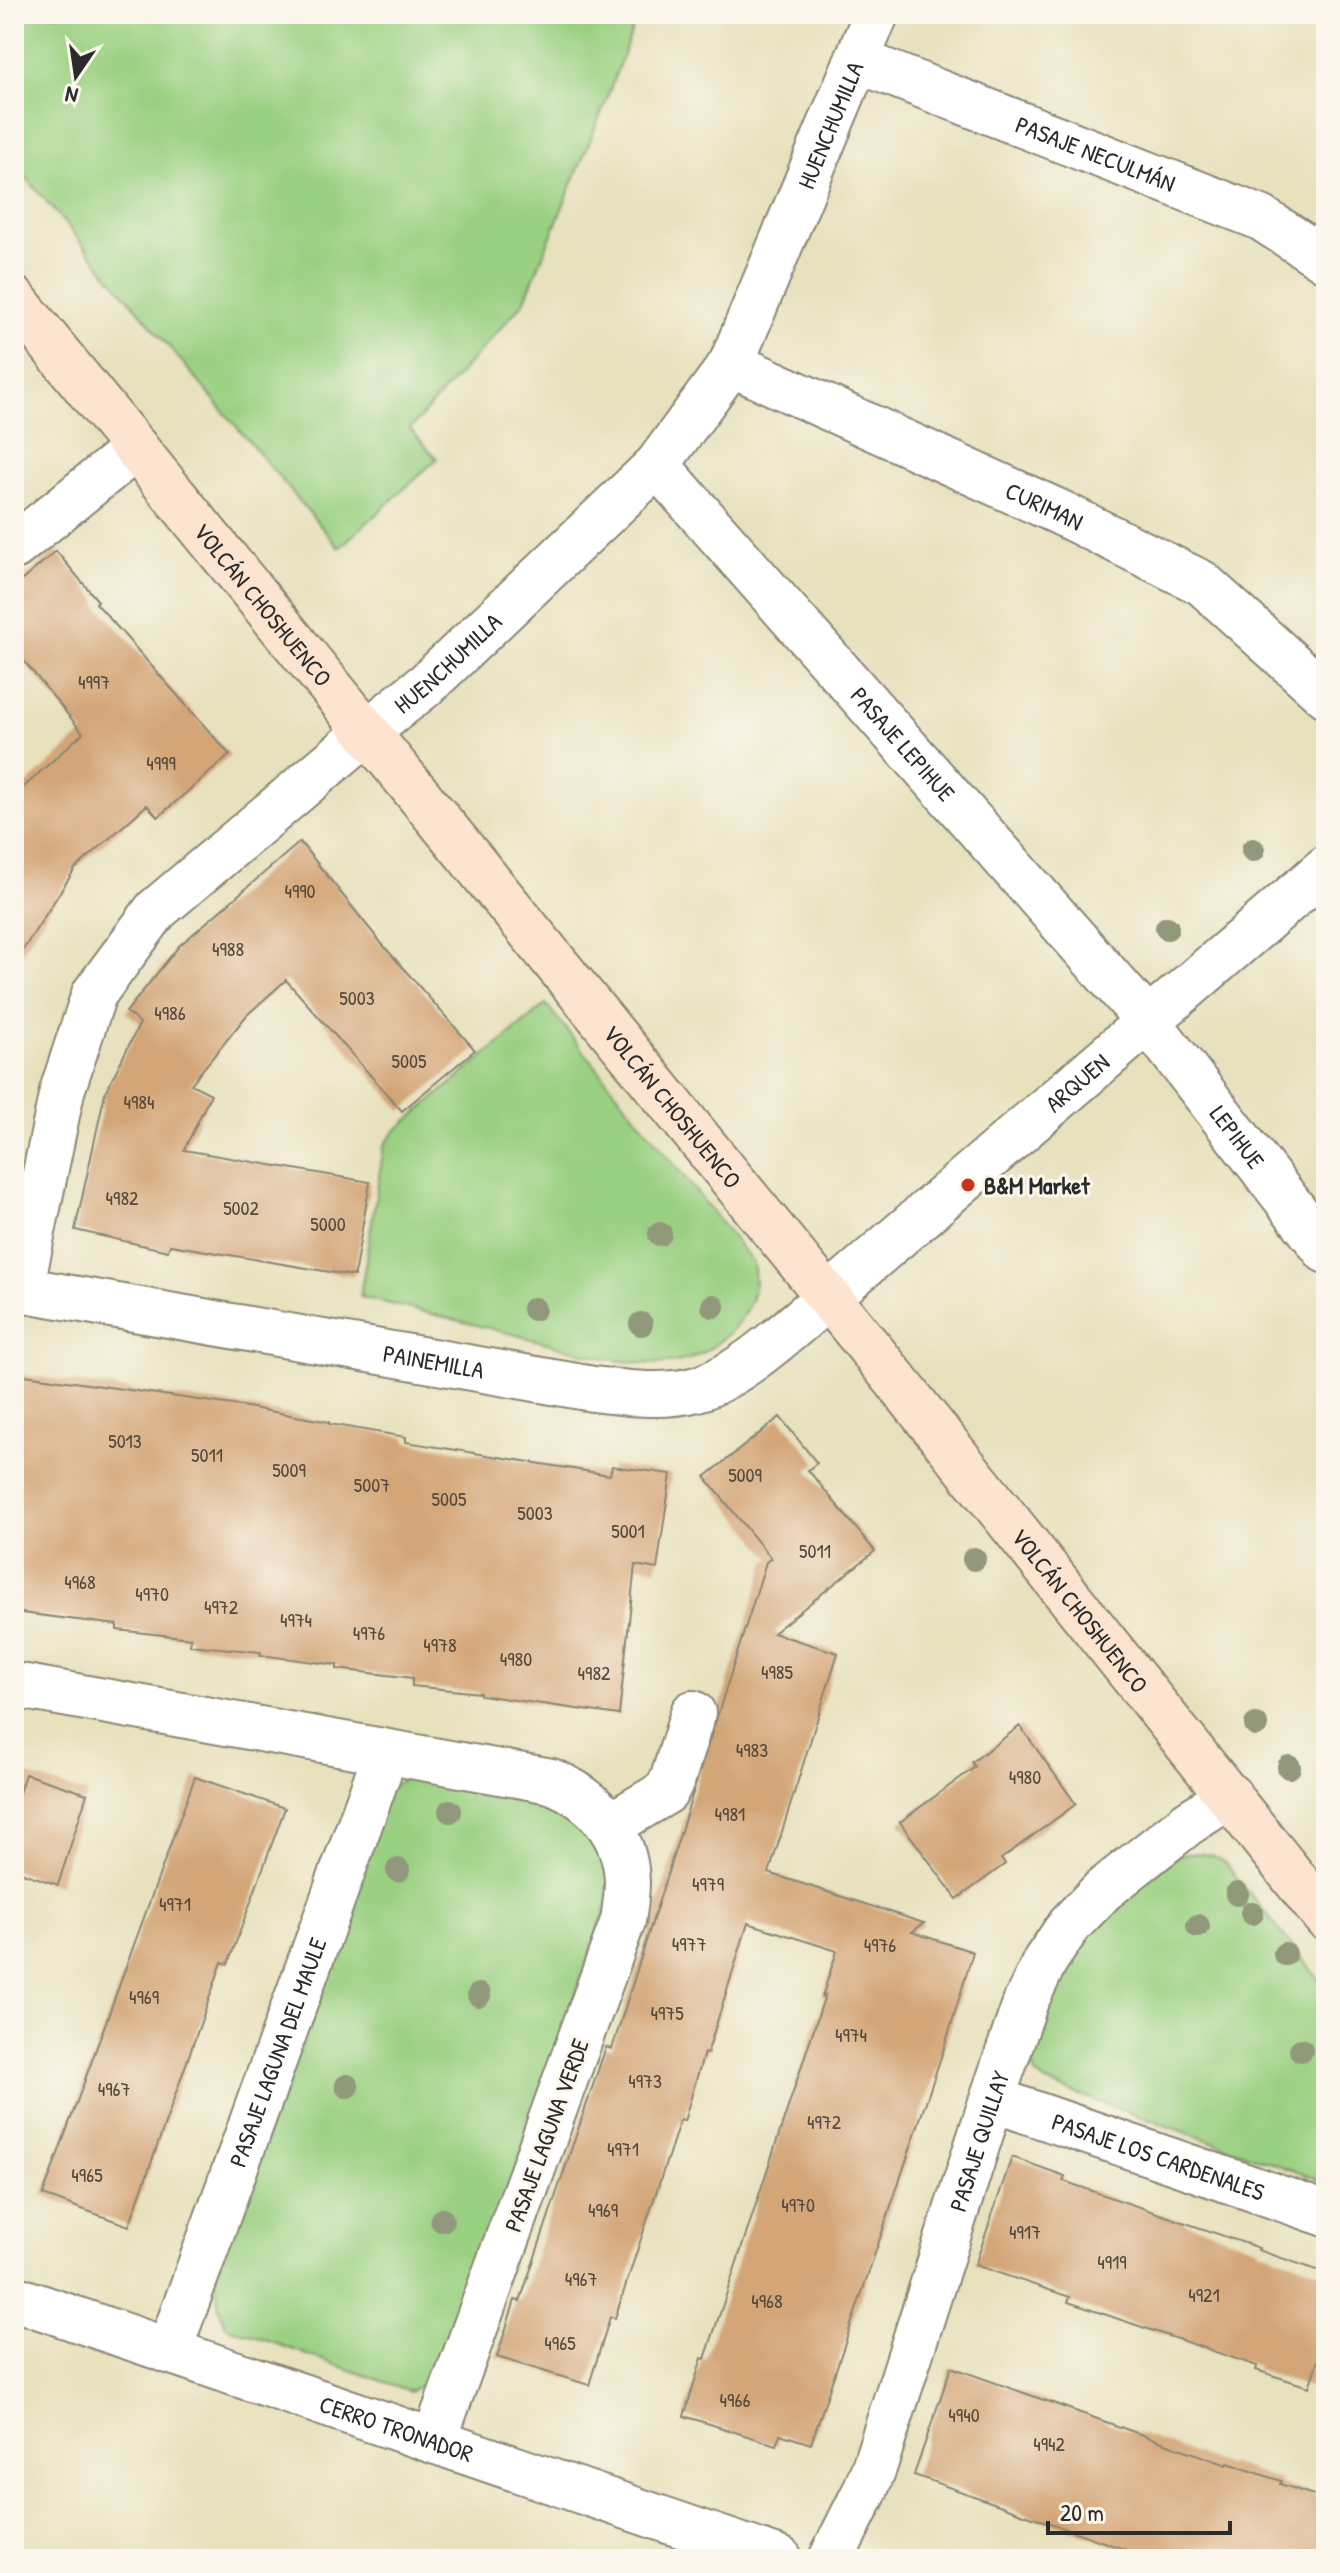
<svg xmlns="http://www.w3.org/2000/svg" width="1340" height="2573" font-family="'Patrick Hand',sans-serif">
<rect width="100%" height="100%" fill="#fbf7ec"/>
<filter id="ink" filterUnits="userSpaceOnUse"><feTurbulence type="fractalNoise" baseFrequency=".0125" numOctaves="2"/><feDisplacementMap in="SourceGraphic" scale="16" xChannelSelector="R" yChannelSelector="G"/><feConvolveMatrix kernelMatrix="1 2 1 2 8 2 1 2 1" color-interpolation-filters="sRGB"/></filter>
<filter id="wash" filterUnits="userSpaceOnUse"><feTurbulence type="fractalNoise" baseFrequency=".006" numOctaves="4" result="noise"/><feDisplacementMap in="SourceGraphic" scale="32" xChannelSelector="R" yChannelSelector="G"/><feGaussianBlur stdDeviation="1.8" result="paint"/><feColorMatrix in="noise" values="0 0 0 0 0 0 0 0 0 0 0 0 0 0 0 0 0 1.4 0 .05"/><feComposite in="paint" operator="in"/></filter>
<g filter="url(#wash)">
<rect width="100%" height="100%" fill="#e8e1be"/>
<path fill="#9ad081" stroke="#627e56" stroke-width="2" d="M 14,14 L 638,14 L 604,106 L 524,302 L 410,429 L 437,459 L 339,548 L 14,163 Z
M 546,1004 L 753,1263 C 757,1287 754,1300 740,1320 C 727,1338 703,1357 681,1361 C 633,1371 578,1351 532,1339 C 475,1325 418,1310 360,1297 L 384,1146 L 394,1132 Z
M 419,1775 L 557,1801 L 592,1830 L 613,1886 L 445,2375 L 410,2391 L 226,2326 L 218,2304 L 216,2274 L 388,1790 L 401,1780 Z
M 1197,1853 L 1214,1856 L 1225,1863 L 1326,1988 L 1326,2182 L 1046,2083 L 1036,2075 L 1029,2061 L 1033,2035 L 1060,1975 L 1098,1917 L 1180,1855 Z"/>
<g id="blocks">
<path fill="#d3a577" d="M 56,551 L 98,601 L 96,603 L 230,755 L 158,817 L 147,805 L 75,869 L 14,964 L 14,796 L 83,733 L 14,649 L 14,587 Z
M 300,842 L 382,944 L 475,1050 L 402,1111 L 286,980 L 247,1015 L 191,1084 L 211,1094 L 184,1150 L 370,1182 L 354,1276 L 170,1245 L 168,1251 L 75,1230 L 105,1093 L 140,1023 L 126,1012 L 179,946 Z
M 18,1374 L 247,1407 L 329,1422 L 329,1424 L 406,1437 L 406,1442 L 610,1475 L 612,1466 L 671,1474 L 657,1569 L 635,1565 L 619,1715 L 480,1695 L 480,1693 L 412,1686 L 412,1678 L 337,1669 L 337,1665 L 260,1655 L 261,1652 L 190,1645 L 191,1638 L 117,1630 L 117,1625 L 14,1612 L 14,1404 Z
M 780,1417 L 817,1463 L 808,1470 L 875,1551 L 773,1633 L 838,1653 L 769,1873 L 924,1923 L 912,1932 L 973,1952 L 946,2042 L 811,2444 L 780,2434 L 776,2445 L 684,2416 L 702,2358 L 705,2359 L 825,1995 L 822,1997 L 837,1951 L 748,1923 L 707,2054 L 704,2053 L 684,2121 L 680,2120 L 615,2318 L 610,2317 L 589,2385 L 497,2357 L 515,2300 L 520,2301 L 606,2047 L 612,2049 L 766,1562 L 771,1558 L 705,1477 Z
M 1020,1726 L 1076,1804 L 1001,1859 L 1005,1864 L 957,1899 L 900,1822 L 975,1767 L 972,1762 Z
M 25,1774 L 87,1794 L 58,1885 L 14,1870 L 14,1808 Z
M 195,1777 L 285,1808 L 228,1964 L 222,1962 L 129,2226 L 43,2195 Z
M 1012,2157 L 1065,2176 L 1063,2181 L 1259,2248 L 1258,2250 L 1326,2273 L 1326,2336 L 1309,2387 L 1256,2370 L 1257,2366 L 1068,2302 L 1070,2297 L 975,2265 Z
M 951,2367 L 1227,2465 L 1228,2463 L 1281,2481 L 1280,2484 L 1326,2499 L 1326,2559 L 1152,2559 L 914,2475 Z"/>
</g>
</g>
<g filter="url(#ink)">
<use href="#blocks" fill-opacity="0" stroke="#8a8674" stroke-width="2"/>
<g fill="none" stroke-linecap="round" stroke-linejoin="round">
<defs>
<g id="street">
<path id="s1" d="M 859,61 L 1261,218 L 1326,260"/>
<path id="s2" d="M 731,364 L 1059,512 L 1202,583 L 1326,695"/>
<path id="s3" d="M 657,465 L 1148,1021 L 1326,1251"/>
<path d="M 14,547 L 136,448"/>
<path id="s4" d="M 14,1288 L 593,1389 C 627,1393 663,1398 697,1389 C 741,1376 793,1326 828,1297 L 1326,868"/>
<path id="s5" d="M 21,1290 L 62,1091 L 94,994 L 156,910 L 367,732 L 428,683 L 657,465 L 731,364 L 876,14"/>
<path d="M 14,1685 L 551,1781 C 595,1798 626,1834 627,1882 C 627,1895 625,1908 623,1921 L 434,2441"/>
<path d="M 610,1825 L 666,1792 L 673,1778 L 693,1713"/>
<path id="s6" d="M 992,2099 L 1326,2214"/>
<path id="s7" d="M 14,2298 L 780,2559"/>
<path id="s8" d="M 169,2351 L 386,1752"/>
<path id="s9" d="M 831,2559 L 865,2491 L 875,2465 L 992,2099 L 1026,2001 L 1045,1961 L 1070,1924 L 1103,1890 L 1188,1823 L 1230,1796"/>
</g>
<g id="secondary">
<path id="s10" d="M 14,299 L 895,1379 L 1326,1918"/>
</g>
</defs>
<use href="#street" stroke="#8a8674" stroke-width="48"/>
<use href="#secondary" stroke="#8a8674" stroke-width="48"/>
<use href="#street" stroke="#fff" stroke-width="44"/>
<use href="#secondary" stroke="#fde4d1" stroke-width="44"/>
</g>
<g fill="#92987b">
<circle cx="1253" cy="850" r="12"/>
<circle cx="1167" cy="928" r="12"/>
<circle cx="660" cy="1234" r="12"/>
<circle cx="713" cy="1306" r="12"/>
<circle cx="534" cy="1309" r="12"/>
<circle cx="641" cy="1324" r="12"/>
<circle cx="974" cy="1559" r="12"/>
<circle cx="1256" cy="1725" r="12"/>
<circle cx="1289" cy="1767" r="12"/>
<circle cx="450" cy="1811" r="12"/>
<circle cx="398" cy="1870" r="12"/>
<circle cx="1237" cy="1894" r="12"/>
<circle cx="1252" cy="1913" r="12"/>
<circle cx="1198" cy="1926" r="12"/>
<circle cx="1285" cy="1954" r="12"/>
<circle cx="479" cy="1995" r="12"/>
<circle cx="1301" cy="2050" r="12"/>
<circle cx="347" cy="2086" r="12"/>
<circle cx="442" cy="2220" r="12"/>
</g>
</g>
<circle fill="#c8321e" stroke="#fbf7ec" stroke-width="3" cx="968" cy="1185" r="8"/>
<g text-anchor="middle" dominant-baseline="central" stroke-width="6" stroke-linejoin="round" paint-order="stroke">
<g font-size="20" fill="#554a3e">
<text x="94" y="681">4997</text>
<text x="161" y="762">4999</text>
<text x="300" y="890">4990</text>
<text x="228" y="948">4988</text>
<text x="357" y="997">5003</text>
<text x="170" y="1012">4986</text>
<text x="409" y="1060">5005</text>
<text x="139" y="1101">4984</text>
<text x="122" y="1197">4982</text>
<text x="241" y="1207">5002</text>
<text x="328" y="1223">5000</text>
<text x="125" y="1440">5013</text>
<text x="207" y="1454">5011</text>
<text x="289" y="1469">5009</text>
<text x="745" y="1474">5009</text>
<text x="372" y="1484">5007</text>
<text x="449" y="1498">5005</text>
<text x="535" y="1512">5003</text>
<text x="628" y="1530">5001</text>
<text x="815" y="1550">5011</text>
<text x="80" y="1581">4968</text>
<text x="152" y="1593">4970</text>
<text x="221" y="1606">4972</text>
<text x="296" y="1619">4974</text>
<text x="369" y="1632">4976</text>
<text x="440" y="1644">4978</text>
<text x="516" y="1658">4980</text>
<text x="777" y="1671">4985</text>
<text x="594" y="1672">4982</text>
<text x="752" y="1749">4983</text>
<text x="1025" y="1776">4980</text>
<text x="730" y="1813">4981</text>
<text x="708" y="1883">4979</text>
<text x="175" y="1903">4971</text>
<text x="689" y="1943">4977</text>
<text x="880" y="1944">4976</text>
<text x="144" y="1996">4969</text>
<text x="667" y="2012">4975</text>
<text x="851" y="2034">4974</text>
<text x="645" y="2080">4973</text>
<text x="114" y="2088">4967</text>
<text x="824" y="2121">4972</text>
<text x="623" y="2148">4971</text>
<text x="87" y="2174">4965</text>
<text x="798" y="2204">4970</text>
<text x="603" y="2209">4969</text>
<text x="1025" y="2231">4917</text>
<text x="1112" y="2261">4919</text>
<text x="581" y="2278">4967</text>
<text x="1204" y="2294">4921</text>
<text x="767" y="2300">4968</text>
<text x="560" y="2342">4965</text>
<text x="735" y="2399">4966</text>
<text x="964" y="2414">4940</text>
<text x="1049" y="2443">4942</text>
</g>
<g font-size="24" fill="#2b2b2b" stroke="#fbf7ec">
<text stroke="none"><textPath href="#s5" startOffset="1464">HUENCHUMILLA</textPath></text>
<text stroke="none"><textPath href="#s1" startOffset="254">PASAJE NECULMÁN</textPath></text>
<text stroke="none"><textPath href="#s2" startOffset="344">CURIMAN</textPath></text>
<text stroke="none"><textPath href="#s10" startOffset="394">VOLCÁN CHOSHUENCO</textPath></text>
<text stroke="none"><textPath href="#s5" startOffset="792">HUENCHUMILLA</textPath></text>
<text stroke="none"><textPath href="#s3" startOffset="372">PASAJE LEPIHUE</textPath></text>
<text stroke="none"><textPath href="#s4" startOffset="1182">ARQUEN</textPath></text>
<text stroke="none"><textPath href="#s10" startOffset="1042">VOLCÁN CHOSHUENCO</textPath></text>
<text stroke="none"><textPath href="#s3" startOffset="888">LEPIHUE</textPath></text>
<text stroke="none"><textPath href="#s4" startOffset="426">PAINEMILLA</textPath></text>
<text stroke="none"><textPath href="#s10" startOffset="1690">VOLCÁN CHOSHUENCO</textPath></text>
<text stroke="none"><textPath href="#s8" startOffset="318">PASAJE LAGUNA DEL MAULE</textPath></text>
<text transform="translate(546 2135) rotate(-70)">PASAJE LAGUNA VERDE</text>
<text stroke="none"><textPath href="#s9" startOffset="444">PASAJE QUILLAY</textPath></text>
<text stroke="none"><textPath href="#s6" startOffset="176">PASAJE LOS CARDENALES</textPath></text>
<text stroke="none"><textPath href="#s7" startOffset="404">CERRO TRONADOR</textPath></text>
</g>
<g font-size="24" font-weight="bold" fill="#2b2b2b" stroke="#fbf7ec" text-anchor="start">
<text x="984" y="1185">B&amp;M Market</text>
</g>
</g>
<rect width="1340" height="2573" fill="none" stroke="#fbf7ec" stroke-width="48"/>
<g transform="translate(76 76) rotate(193)" stroke="#fbf7ec" stroke-width="6" paint-order="stroke">
<path d="M0-6L14 30L0 20L-14 30Z" fill="#2b2b2b"/>
<text y="-12" font-size="22" font-weight="bold" text-anchor="middle" fill="#2b2b2b">N</text>
</g>
<path d="M1048 2521v12h182v-12" fill="none" stroke="#2b2b2b" stroke-width="4"/>
<text x="1060" y="2521" font-size="24" fill="#2b2b2b" stroke="#fbf7ec" stroke-width="6" paint-order="stroke">20 m</text>
</svg>
